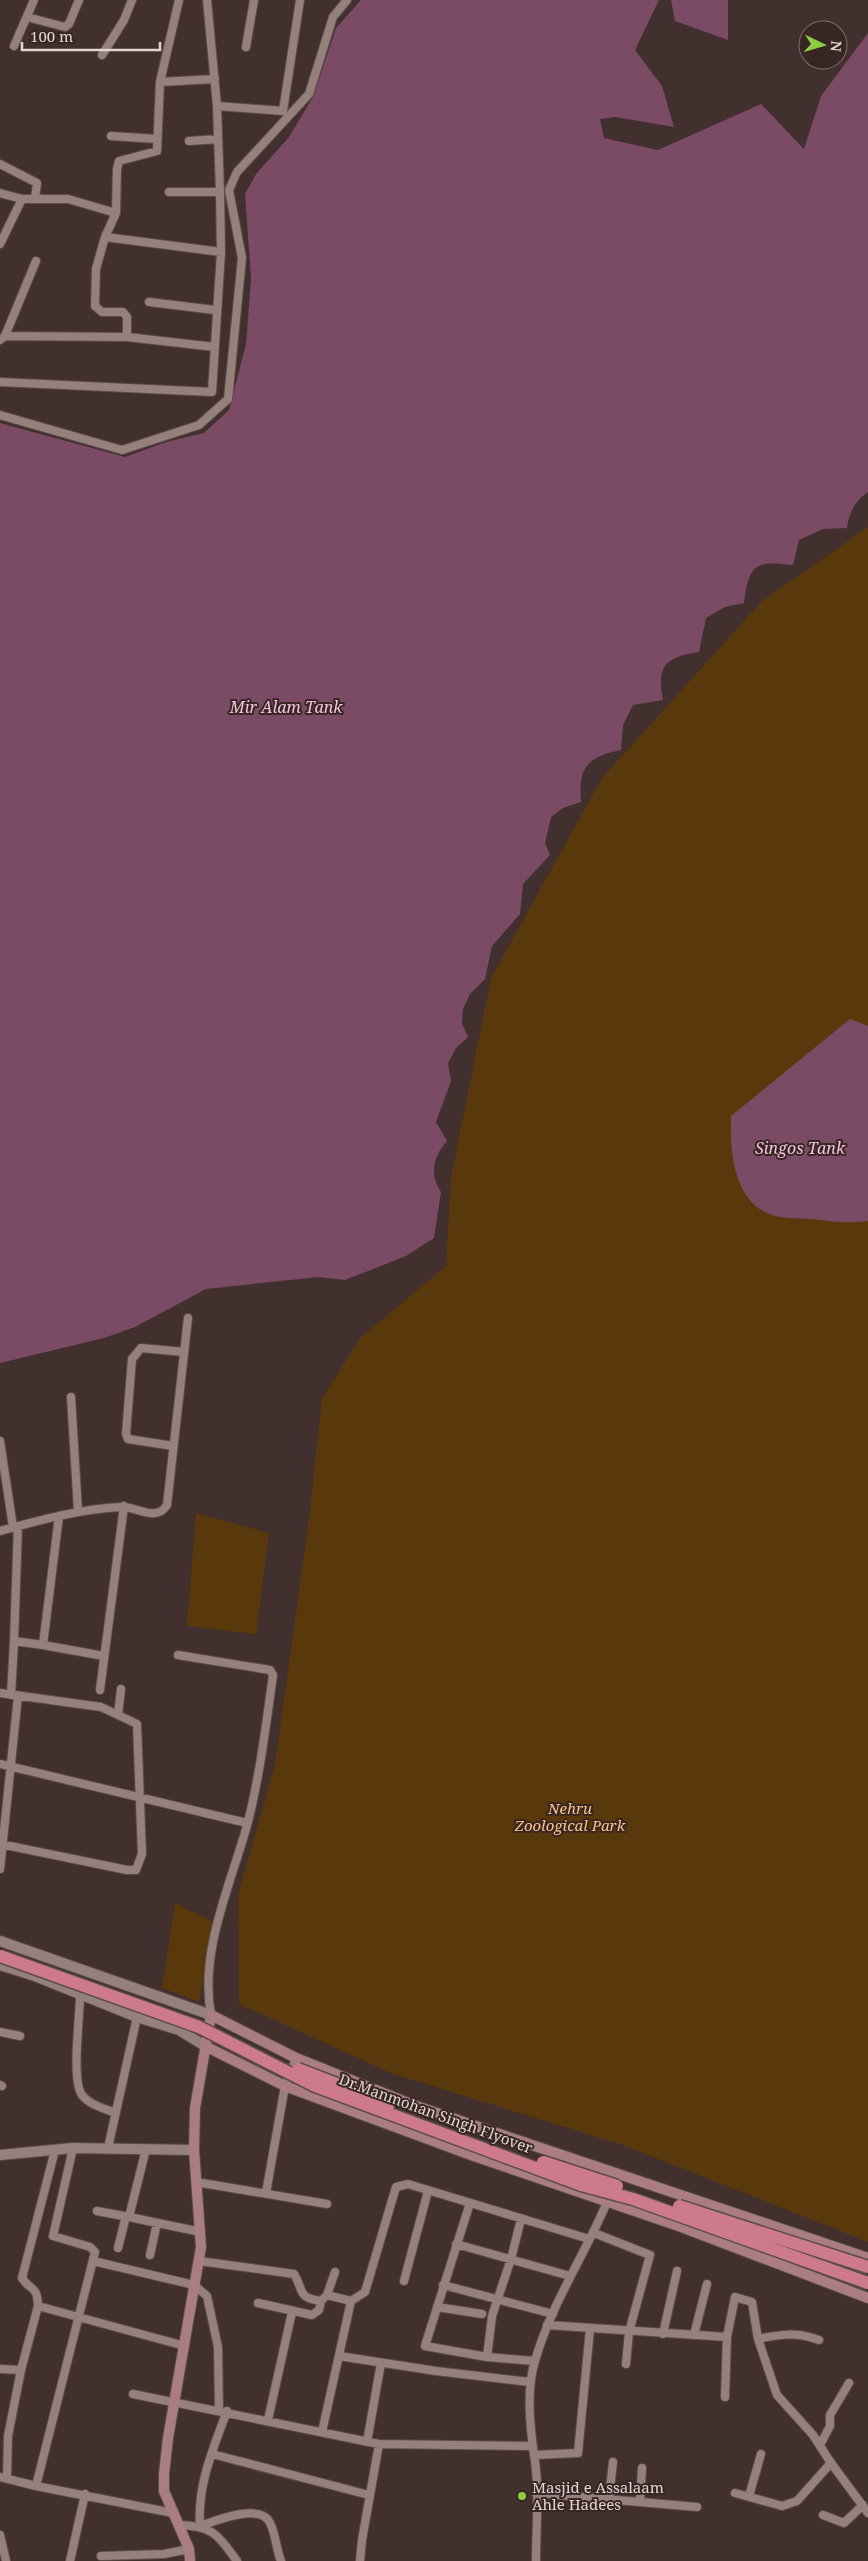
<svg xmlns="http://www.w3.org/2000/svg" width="868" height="2561" font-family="'Noto Serif',serif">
<rect width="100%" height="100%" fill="#42302e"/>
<path fill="#59380c" d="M 868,527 L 868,2242 L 623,2145 L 393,2074 L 239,2004 L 238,1895 L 275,1765 L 309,1519 L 322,1399 L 360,1338 L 446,1266 L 451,1177 L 491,978 L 602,778 L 762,601 Z
M 196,1513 L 269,1533 L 256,1634 L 187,1626 Z
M 175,1903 L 214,1922 L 199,2002 L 162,1988 Z"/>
<path fill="#7b4a64" d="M 361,0 L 659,0 L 635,50 L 662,86 L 674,127 L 615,117 L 600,119 L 604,138 L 658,150 L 761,104 L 804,149 L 821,96 L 868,33 L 868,492 C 855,501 849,512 847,528 L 823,529 L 799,540 L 793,565 C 754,560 749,565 744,603 L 725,607 L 706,618 L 699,652 C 666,657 656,665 663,700 L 633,705 L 623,725 L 621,750 C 587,757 578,767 581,802 L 563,808 L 551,817 L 545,843 L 550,855 L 523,884 L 520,914 L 492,946 L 485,979 L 470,994 L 463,1009 L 462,1024 L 468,1037 L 456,1048 L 448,1063 L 451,1081 L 436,1122 L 447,1141 C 433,1157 429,1174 441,1192 L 434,1238 L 406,1256 L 345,1280 L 318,1277 L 206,1289 L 135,1327 L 104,1338 L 0,1363 L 0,423 L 125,457 L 166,442 L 204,433 L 229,410 L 246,344 L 251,278 L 245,194 L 256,174 L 289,137 L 313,97 L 336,28 Z
M 671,0 L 728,0 L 728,40 L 675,21 Z
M 850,1019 L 868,1026 L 868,1221 C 848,1224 831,1221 811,1219 C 798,1218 781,1219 769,1214 C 732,1199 730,1148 731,1116 Z"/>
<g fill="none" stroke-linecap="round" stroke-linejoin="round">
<defs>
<path id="minor" d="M 27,17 L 65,27 L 69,24 L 79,0
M 14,46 L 34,0
M 246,47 L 254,0
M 102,55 L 124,20 L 132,0
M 160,82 L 215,79
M 217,106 L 283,111 L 300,0
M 111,136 L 157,139
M 189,141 L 218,139
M 0,164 L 37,183 L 35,199
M 169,192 L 220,192
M 0,193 L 22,199 L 68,199 L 116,213
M 105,237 L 221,252
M 0,244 L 22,199
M 149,302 L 215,310
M 5,336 L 36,261
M 127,337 L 127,317 L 123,312 L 102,312 L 95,306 L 96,269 L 105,237 L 116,213 L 117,169 L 119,161 L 157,151 L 160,82 L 179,0
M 0,340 L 5,336 L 127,337 L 215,347
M 0,382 L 212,392 L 221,252 L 220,192 L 217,106 L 207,0
M 0,415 L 122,450 L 199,425 L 228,399 L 242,258 L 229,190 L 237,172 L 309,94 L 333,17 L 347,0
M 71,1397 L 78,1511
M 0,1441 L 13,1527
M 173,1446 L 128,1439 L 126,1434 L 132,1359 L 141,1348 L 184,1352
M 0,1531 C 40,1520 80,1509 121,1507 C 137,1506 156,1523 167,1505 L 188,1318
M 14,1641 L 18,1526
M 43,1645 L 104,1656
M 178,1655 L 270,1670 L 273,1675 C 266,1725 260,1774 248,1822 C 231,1884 199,1951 211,2015
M 100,1690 L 124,1506
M 0,1693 L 101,1707 L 118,1715 L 121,1689
M 11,1695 L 14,1641 L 43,1645 L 59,1516
M 0,1764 L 247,1823
M 0,1844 L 127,1870 L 136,1870 L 142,1854 L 137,1724 L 118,1715
M 0,1869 L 18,1696
M 80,1995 C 80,2017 71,2080 82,2095 C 89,2105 106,2109 116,2113
M 0,2032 L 20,2036
M 0,2085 L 2,2086
M 108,2148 L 137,2017
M 146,2149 L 129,2217 L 201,2232
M 196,2182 L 327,2204
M 266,2193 L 285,2086 L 296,2058
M 470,2203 L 425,2346 L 487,2357 L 534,2361
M 97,2211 L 129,2217
M 594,2233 L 650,2255 L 629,2332 L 626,2364
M 456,2244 L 570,2276
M 118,2248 L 126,2216
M 150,2255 L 157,2223
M 93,2261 L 194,2285 L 207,2296 L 218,2347 L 219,2410
M 199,2261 L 294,2274 C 304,2289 296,2298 321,2301 L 327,2295 L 335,2272
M 404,2281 L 428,2191
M 443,2285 L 553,2314
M 327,2295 L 351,2301
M 258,2303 L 312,2315 L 319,2310 L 321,2301
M 38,2306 C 37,2284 31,2292 22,2278 L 55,2150
M 437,2307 L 482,2314
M 547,2325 L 727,2337
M 663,2334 L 677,2271
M 694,2335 L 707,2284
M 758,2339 C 781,2334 797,2332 819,2340
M 339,2356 L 436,2371 L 530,2382
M 487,2357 L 492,2316 L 511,2259 L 521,2219
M 0,2369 L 21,2370 L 38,2306 L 185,2346
M 133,2394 L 379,2444 L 532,2446
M 725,2397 L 727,2337 L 735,2297 L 752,2302 L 758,2339 L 777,2395 L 813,2435 L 831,2463 L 868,2513
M 227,2411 C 213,2449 197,2486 200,2526 C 215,2521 261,2502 270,2523 C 276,2535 276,2549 281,2561
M 268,2420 L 292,2312
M 322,2432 L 351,2301 L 365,2292 L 396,2187 L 408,2184 L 589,2239
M 367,2442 L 381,2363
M 820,2445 L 830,2426 L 830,2415 L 849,2383
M 212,2454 L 369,2495
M 534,2455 L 578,2453 L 590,2329
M 0,2477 L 36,2486 L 173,2513
M 7,2478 L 8,2436 L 21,2370
M 36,2486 L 95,2252 L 90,2247 L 53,2236 L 73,2148
M 536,2493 L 697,2507
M 735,2493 L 782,2506 L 797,2501 L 831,2463
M 749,2496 L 761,2454
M 609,2498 L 613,2462
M 640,2502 L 642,2468
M 823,2515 L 844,2523 L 863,2505
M 179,2525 C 213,2526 217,2534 237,2561
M 0,2535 L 6,2561
M 101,2556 L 164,2554 L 189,2549
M 70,2561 L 85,2494
M 360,2561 L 362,2540 L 379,2444
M 536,2561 C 536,2526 540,2489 534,2455 C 530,2426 526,2390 535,2361 C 551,2304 585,2255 607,2202"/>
<path id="tertiary" d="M 0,1941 L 211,2015
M 0,1965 L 35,1976 L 137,2017 L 179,2030 L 205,2046
M 0,2155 L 73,2148 L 194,2150"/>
<path id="secondary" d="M 205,2046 L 285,2086 L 474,2156 L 676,2225 L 868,2298
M 190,2561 L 189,2549 L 164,2491 L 164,2474 L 168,2438 L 201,2247 L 194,2150 L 195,2108 L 211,2015 L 296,2058 L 413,2105 L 868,2258"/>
</defs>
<use href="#minor" stroke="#5c4d4b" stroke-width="10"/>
<use href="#tertiary" stroke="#5c4d4b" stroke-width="12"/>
<use href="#secondary" stroke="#5c4d4b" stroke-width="12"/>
<use href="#minor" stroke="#95807c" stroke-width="8"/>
<use href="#tertiary" stroke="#95807c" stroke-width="10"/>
<use href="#secondary" stroke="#aa7e81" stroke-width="10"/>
<defs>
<path id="trunk-bridge" d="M 0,1956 L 199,2027 L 315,2086 L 581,2185 L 633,2199 L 868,2283
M 298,2069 L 389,2104
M 543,2162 L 617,2186
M 679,2206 L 868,2267"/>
</defs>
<use href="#trunk-bridge" stroke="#5c4d4b" stroke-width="15" stroke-linecap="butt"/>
<use href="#trunk-bridge" stroke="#cd7a8a" stroke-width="12"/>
</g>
<circle fill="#8fcd42" stroke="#382624" stroke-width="2" cx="522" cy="2496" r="5"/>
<g text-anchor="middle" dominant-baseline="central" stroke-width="4" stroke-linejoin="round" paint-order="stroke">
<g font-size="15" font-style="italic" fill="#ffc584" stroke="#382624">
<text x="570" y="1808">Nehru<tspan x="570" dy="17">Zoological Park</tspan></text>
</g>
<g font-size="15" fill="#e2d6d4" stroke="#382624">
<text transform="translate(436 2113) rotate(20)">Dr.Manmohan Singh Flyover</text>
</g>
<g font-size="15" fill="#e2d6d4" stroke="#382624" text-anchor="start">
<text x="532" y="2487">Masjid e Assalaam<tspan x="532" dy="17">Ahle Hadees</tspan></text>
</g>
<g font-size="16" font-style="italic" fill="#f5c5dd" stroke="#382624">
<text x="286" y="707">Mir Alam Tank</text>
<text x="800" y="1148">Singos Tank</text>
</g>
</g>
<g transform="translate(823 45) rotate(95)"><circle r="24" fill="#382624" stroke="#7c6c6a"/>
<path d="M0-4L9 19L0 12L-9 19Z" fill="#8fcd42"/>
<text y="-8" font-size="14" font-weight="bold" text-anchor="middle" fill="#e2d6d4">N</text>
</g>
<path d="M22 42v8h138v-8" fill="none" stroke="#e2d6d4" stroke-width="2.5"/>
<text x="30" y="42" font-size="15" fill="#e2d6d4" stroke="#382624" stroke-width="4" paint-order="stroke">100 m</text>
</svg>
